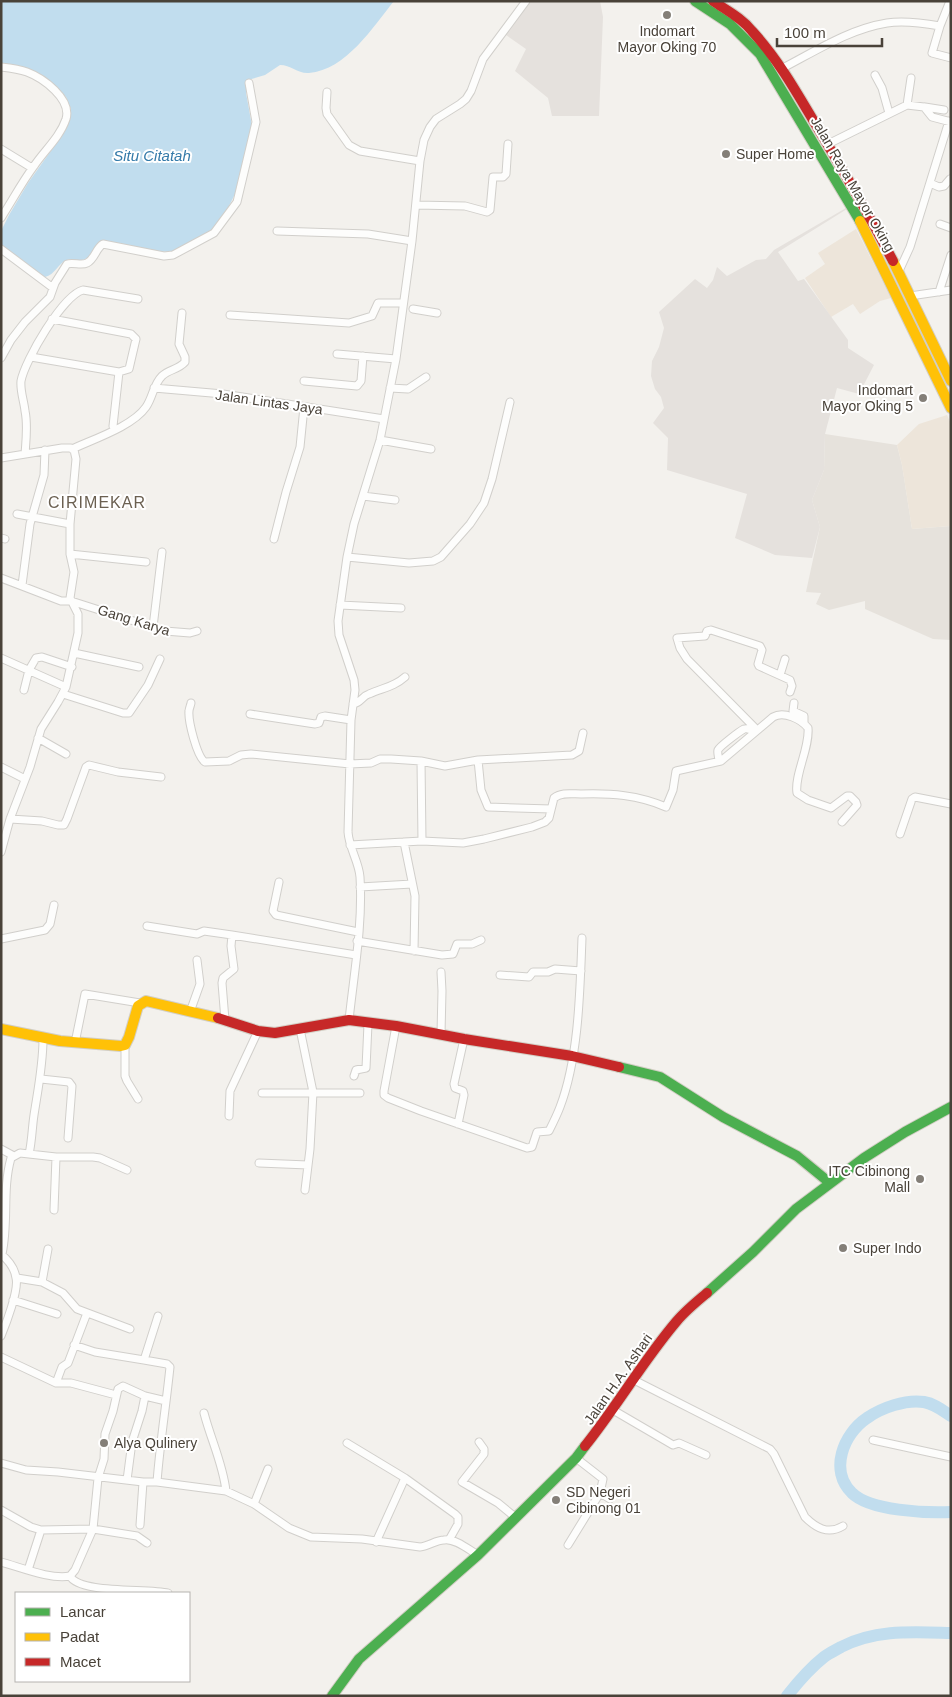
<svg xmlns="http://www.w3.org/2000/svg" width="952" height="1697" font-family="Arial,sans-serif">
<rect width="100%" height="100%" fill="#f3f1ed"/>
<path fill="#e6e2dc" d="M 825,434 L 897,445 L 902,465 L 912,529 L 951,526 L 951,640 L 933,639 L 865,609 L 865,601 L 829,610 L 816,604 L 821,593 L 806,592 L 820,527 L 812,500 L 824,470 Z"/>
<path fill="#ede5da" d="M 856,229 L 891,298 L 880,301 L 860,314 L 853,304 L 831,317 L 805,278 L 825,264 L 818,253 Z
M 947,415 L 951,424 L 951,526 L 912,529 L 902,465 L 897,445 L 919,424 Z"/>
<path fill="#e5e1dd" d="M 528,1 L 600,1 L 603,17 L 599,116 L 552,116 L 548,98 L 515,71 L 526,49 L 503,33 Z
M 846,208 L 847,209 L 778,252 L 798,281 L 804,279 L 848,340 L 848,348 L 874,365 L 859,394 L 837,388 L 825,434 L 824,470 L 812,500 L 820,527 L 812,558 L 775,555 L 735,538 L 747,494 L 667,470 L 668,438 L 653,423 L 664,408 L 661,397 L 655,389 L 651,376 L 652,361 L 659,347 L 664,328 L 659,312 L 695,279 L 707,288 L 713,280 L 717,267 L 727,276 L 756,260 L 766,259 L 774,250 Z"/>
<path fill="#c1ddee" d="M 1,1 L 394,1 C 373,27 346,70 309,73 C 298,74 291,65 280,65 L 265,75 L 248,80 L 246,93 L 252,126 L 238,188 L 224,216 L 213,230 L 201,238 L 171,252 L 157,251 L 103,240 C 95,244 94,254 87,258 C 80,263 74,258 67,260 C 58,263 55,275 45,277 L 1,247 L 1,231 L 9,215 L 28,183 L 65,131 L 69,120 L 71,109 L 66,97 L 49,83 L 1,66 Z"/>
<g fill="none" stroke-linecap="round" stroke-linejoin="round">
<path stroke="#c1ddee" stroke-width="12" d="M 951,1416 C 942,1410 935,1404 924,1402 C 906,1399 881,1408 867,1418 C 843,1434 829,1471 852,1493 C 870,1511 926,1513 951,1512
M 787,1696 C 798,1682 810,1668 824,1657 C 829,1653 836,1650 841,1647 C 876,1629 913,1632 951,1633"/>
<defs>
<path id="street" d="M 940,26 L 932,53 L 951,58
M 1,67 C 10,68 19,69 27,72 C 43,78 72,99 66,119 C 60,137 44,151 34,166 C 22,182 12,201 1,218
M 781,69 C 814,52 849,29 887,23 C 904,20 923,23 940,26 L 950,1
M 875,75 L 882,88 L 889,113
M 327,92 L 326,108 L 327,114 L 349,145 L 360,151 L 420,161
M 907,105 L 911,78
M 925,107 L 944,110
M 828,144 L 907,105 L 924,107 L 932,117 L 951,122
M 1,149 L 32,168
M 930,183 L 939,187 L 944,186 L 950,179
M 416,205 L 465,206 L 487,212 L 490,210 L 493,177 L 503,177 L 506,174 L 508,144
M 940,224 L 951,228
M 277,231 L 368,234 L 412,241
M 1,249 L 53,288
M 899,271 L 910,247 L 949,121
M 939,292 L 951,255
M 910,296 L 951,290
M 413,309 L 437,313
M 230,315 L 349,323 L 372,316 L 378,303 L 403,303
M 52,319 L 131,334 L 136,339 L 129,369 L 119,372 L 113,426
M 337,354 L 396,359
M 31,357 L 119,372
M 1,358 L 11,340 L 25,322 L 50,297 L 55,283 L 67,264 C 74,262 81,266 87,263 C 95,259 96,248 103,244 L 164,256 L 173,255 L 214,233 L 237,202 L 256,122 L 249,83
M 304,381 L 357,386 L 361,381 L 363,356
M 154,388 L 223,394 L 384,419
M 390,388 L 408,389 L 426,377
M 380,440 L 431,449
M 72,449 C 94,439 133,426 146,407 C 153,397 153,385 162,376 C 169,369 178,370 185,362 L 185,357 L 179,344 L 182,313
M 25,454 C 26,440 28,425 25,411 C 24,401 20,391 21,381 C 25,360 63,295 83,290 L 138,299
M 1,458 L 62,448 L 71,448 L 74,450 L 76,459 L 70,524 L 70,554 L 74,572 L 70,598 L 78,614 L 78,633 L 66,687 L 58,702 L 41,729 L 30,767 L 10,819 L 1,852
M 363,496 L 395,500
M 17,514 L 70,524
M 1,538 L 5,539
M 274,539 L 286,492 L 300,447 L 304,407
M 70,554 L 146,562
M 347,557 L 409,563 L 433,561 L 441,557 L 470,524 L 484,503 L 492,479 L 510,402
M 1,578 L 61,601 L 71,601 L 165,631 L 190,633 L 197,631
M 22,585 L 30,524 L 44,475 L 45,450
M 340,605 L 401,608
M 153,627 L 162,552
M 74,653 L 139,667
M 1,658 L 66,687
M 780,675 L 785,659
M 24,690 L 29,670 L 36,658 L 42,657 L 72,667
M 63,694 L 123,713 L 129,713 L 148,685 L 160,659
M 191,703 C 191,704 189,709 189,711 C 188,721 197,757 205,762 L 229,761 L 241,755 L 251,754 L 350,764 L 371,763 L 380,759 L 391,759 L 421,761 L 445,766 L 478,760 L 572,755 L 579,751 L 583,733
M 794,703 L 793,711 L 804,716 L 804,723
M 353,704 C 361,703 362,696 369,694 C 382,688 394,687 405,677
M 250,714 L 315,724 L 319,723 L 321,717 L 325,716 L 351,720
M 757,730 L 687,659 L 680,648 L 677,638 L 705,636 L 707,631 L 711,630 L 760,646 L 762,650 L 758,664 L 759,666 L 790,680 L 792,686 L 790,692
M 38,738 L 66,754
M 478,760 L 481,790 L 488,807 L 551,809
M 421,761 L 422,841
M 719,761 C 719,758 717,753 718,750 C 720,746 740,731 744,729 C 747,728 752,730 755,732
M 1,767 L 25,779
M 10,819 L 42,821 L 58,825 L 64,825 L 67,819 L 86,767 L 89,765 L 118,772 L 161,777
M 900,834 L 912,799 L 915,797 L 951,804
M 404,842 L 415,896 L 414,951
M 350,845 L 422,841 L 463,843 L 484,839 L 532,827 L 545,822 L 549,818 L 554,798 C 561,792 572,794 581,794 C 611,793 638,795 666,807 L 673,790 L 676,771 L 721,761 L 773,717 C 784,711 801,719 808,728 C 810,748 794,775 797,793 L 808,800 L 831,808 L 847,796 L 850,796 L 856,802 L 857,805 L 842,822
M 279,882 L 273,911 L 276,915 L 358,932
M 360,887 L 412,884
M 147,926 L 197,934 L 204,931 L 232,935 L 356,955
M 1,939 L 45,930 L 50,924 L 54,905
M 357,941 L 442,955 L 453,954 L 457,944 L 472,944 L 481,940
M 441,972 L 442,991 L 441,1034
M 500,975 L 529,977 L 533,972 L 548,972 L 555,969 L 581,971
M 190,1012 L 200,984 L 197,960
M 225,1020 L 222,983 L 223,978 L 234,969 L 231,946 L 232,935
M 349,1020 C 354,973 363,924 360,877 C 359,862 349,848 348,832 L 351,720 L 355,690 L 354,680 L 339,635 L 338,621 L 347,557 L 354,524 L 380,440 L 396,359 L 412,241 L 420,161 L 424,140 L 430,127 L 436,119 L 460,104 L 466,99 L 471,91 L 483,59 L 526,1
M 396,1026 L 384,1091 L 384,1095 L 388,1098 L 421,1111 L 527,1148 L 532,1147 L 537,1132 L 549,1131 C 553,1123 557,1115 560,1107 C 579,1057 580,990 582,938
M 300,1029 L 313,1092 L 310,1149 L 305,1190
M 75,1043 L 85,994 L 140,1003
M 125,1045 L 125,1076 L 127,1081 L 138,1099
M 354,1076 L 356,1070 L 366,1068 L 368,1024
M 41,1079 L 69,1082 L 72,1086 L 68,1138
M 262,1093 L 360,1093
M 229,1116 L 230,1091 L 258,1031
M 458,1124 L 464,1095 L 463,1091 L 455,1088 L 454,1084 L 464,1039
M 1,1149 L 14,1156
M 29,1154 L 56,1157 L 93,1157 L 100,1158 L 127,1170
M 259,1163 L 308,1165
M 54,1210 L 56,1157
M 1,1254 C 8,1260 15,1269 16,1278 C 19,1290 6,1324 1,1336
M 2,1254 C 9,1222 2,1190 11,1158 L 20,1153 L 29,1154 C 32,1141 32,1128 34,1115 C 38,1089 43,1065 43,1039
M 17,1278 L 42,1282 L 63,1293 L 77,1309 L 130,1329
M 42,1282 L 48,1249
M 13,1300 L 57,1314
M 74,1345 L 95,1352 L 144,1360
M 1,1357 L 56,1383 L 71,1383 L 116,1395
M 634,1380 L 770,1449 L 774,1454 L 805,1517 C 816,1528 828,1535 843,1526
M 56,1383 L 62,1367 L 68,1363 L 87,1313
M 613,1410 L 673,1445 L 679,1443 L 706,1455
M 204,1413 C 211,1440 223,1464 226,1491
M 873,1440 L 951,1457
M 479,1442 L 484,1449 L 484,1454 L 462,1482 L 498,1503 L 515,1517
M 347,1443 L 405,1478 L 455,1514 L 458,1517 L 458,1524 L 449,1540
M 576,1458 L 603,1479 L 600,1493 L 610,1499
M 1,1463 L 26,1470 L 58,1472 L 143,1482 L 157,1482 L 226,1491 L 254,1504 L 289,1528 L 311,1537 L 362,1539 L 420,1547 C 429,1546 436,1540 444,1540 C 455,1538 469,1550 478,1555
M 127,1480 L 132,1442 L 142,1411 L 145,1396
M 157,1482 C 160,1443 166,1406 170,1367 L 167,1364 L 144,1360 L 158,1316
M 254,1504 L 268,1469
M 1,1510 L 31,1527 L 41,1530 L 93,1529 L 137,1536 L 147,1543
M 140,1525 L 143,1482
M 376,1542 L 405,1478
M 568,1545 L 600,1493
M 1,1562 C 20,1567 51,1580 70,1576 L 75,1570 L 93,1529 L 98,1478 L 104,1459 L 105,1434 L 113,1411 L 118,1389 L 123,1386 L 145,1396 L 166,1401
M 28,1570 L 41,1530
M 70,1576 C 79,1594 148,1588 168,1593"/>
<path id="fast" d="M 695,1 L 730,24 L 760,54 L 860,221
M 619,1067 L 660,1077 L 723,1117 L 797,1156 L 830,1183
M 707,1293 L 753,1252 L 796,1209 L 864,1158 L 905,1132 L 951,1107
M 332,1696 L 359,1659 L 478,1555 L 576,1458 L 585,1446"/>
<path id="slow" d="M 860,221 L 951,408
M 893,261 L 951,381
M 1,1029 L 60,1041 L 121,1046 L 125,1045 L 129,1037 L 138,1006 L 146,1001 L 218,1018"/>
<path id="jam" d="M 713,1 C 726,10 742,18 752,31 C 778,59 797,93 816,125 C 843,170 869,215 893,261
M 218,1018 L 258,1031 L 275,1033 L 349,1020 L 396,1026 L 464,1039 L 572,1056 L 619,1067
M 585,1446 C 617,1406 643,1361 676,1322 C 685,1311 696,1302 707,1293"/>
</defs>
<use href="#street" stroke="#d1cfcb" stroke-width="9"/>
<use href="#fast" stroke="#d2cec4" stroke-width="12"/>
<use href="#slow" stroke="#d2cec4" stroke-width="12"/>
<use href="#jam" stroke="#d2cec4" stroke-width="12"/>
<use href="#street" stroke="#fdfdfc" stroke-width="7"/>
<use href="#fast" stroke="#4caf50" stroke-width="10"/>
<use href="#slow" stroke="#ffc107" stroke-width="10"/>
<use href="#jam" stroke="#c62828" stroke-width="10"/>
</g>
<g fill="#847f78" stroke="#fff" stroke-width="2">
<circle cx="667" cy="15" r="5"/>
<circle cx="726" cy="154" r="5"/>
<circle cx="923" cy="398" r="5"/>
<circle cx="920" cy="1179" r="5"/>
<circle cx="843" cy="1248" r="5"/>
<circle cx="104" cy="1443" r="5"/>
<circle cx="556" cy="1500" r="5"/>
</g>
<g text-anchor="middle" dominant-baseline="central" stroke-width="4" stroke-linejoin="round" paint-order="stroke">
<g font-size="14" fill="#494239" stroke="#fff" text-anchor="start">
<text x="667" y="31" text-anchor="middle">Indomart<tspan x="667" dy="16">Mayor Oking 70</tspan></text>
<text x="736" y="154">Super Home</text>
<text x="913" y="390" text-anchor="end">Indomart<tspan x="913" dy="16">Mayor Oking 5</tspan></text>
<text x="910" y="1171" text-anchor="end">ITC Cibinong<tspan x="910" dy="16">Mall</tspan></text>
<text x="853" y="1248">Super Indo</text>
<text x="114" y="1443">Alya Qulinery</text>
<text x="566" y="1492">SD Negeri<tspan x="566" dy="16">Cibinong 01</tspan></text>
</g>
<g font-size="14" fill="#494239" stroke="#fff">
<text transform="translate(853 184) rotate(60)">Jalan Raya Mayor Oking</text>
<text transform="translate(269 402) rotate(8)">Jalan Lintas Jaya</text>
<text transform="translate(134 620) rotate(17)">Gang Karya</text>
<text transform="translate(618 1379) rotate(-55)">Jalan H.A. Ashari</text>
</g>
<g font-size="15" font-style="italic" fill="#347aa9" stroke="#fff">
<text x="152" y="155">Situ Citatah</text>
</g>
<g font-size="16" letter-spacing="1" fill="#6b6051" stroke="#fff">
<text x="97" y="502">CIRIMEKAR</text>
</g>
</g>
<rect width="952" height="1697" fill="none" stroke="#494239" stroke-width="5"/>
<rect x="15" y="1592" width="175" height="90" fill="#ffffff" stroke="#b6b3b0"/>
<rect x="25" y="1608" width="25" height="8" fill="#4caf50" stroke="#b6b3b0"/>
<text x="60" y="1617" font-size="15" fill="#494239">Lancar</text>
<rect x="25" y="1633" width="25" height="8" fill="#ffc107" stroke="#b6b3b0"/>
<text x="60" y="1642" font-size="15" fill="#494239">Padat</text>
<rect x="25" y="1658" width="25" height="8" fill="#c62828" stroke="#b6b3b0"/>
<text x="60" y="1667" font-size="15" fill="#494239">Macet</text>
<path d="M777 38v8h105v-8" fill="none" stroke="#494239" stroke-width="2.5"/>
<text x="784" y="38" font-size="15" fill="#494239" stroke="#ffffff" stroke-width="4" paint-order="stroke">100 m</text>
</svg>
